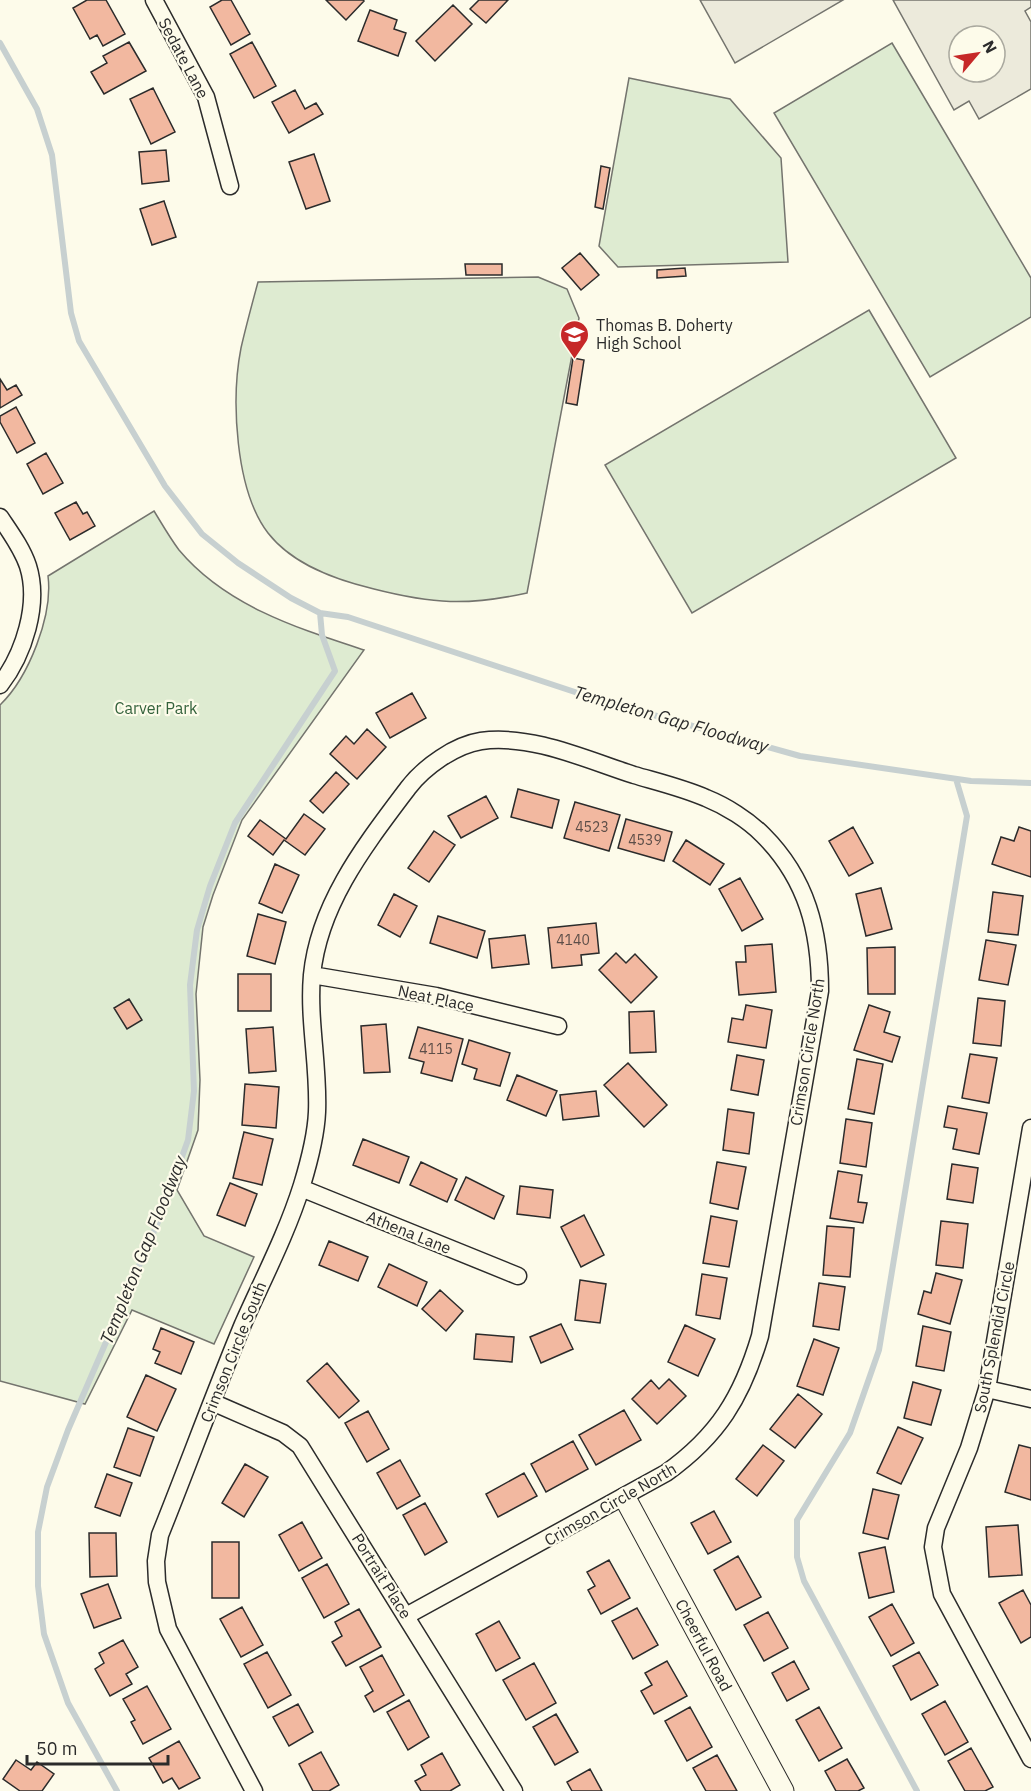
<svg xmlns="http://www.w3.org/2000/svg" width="1031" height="1791" font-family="'IBM Plex Sans',sans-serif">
<rect width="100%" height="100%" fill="#fdfbea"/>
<path fill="#deebd1" stroke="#74746e" stroke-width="1.5" d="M 892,43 L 1031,278 L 1031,317 L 930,377 L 774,113 Z
M 629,78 L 730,99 L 781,158 L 788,262 L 618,267 L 599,246 Z
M 538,277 L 567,289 L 579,318 L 527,593 C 467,606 433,604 374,589 C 336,580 293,565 268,533 C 235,490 231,399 241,348 C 246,326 252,304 258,282 Z
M 869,310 L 956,458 L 692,613 L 605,465 Z
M 154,511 C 162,524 170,538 179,550 C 226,606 297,628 364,650 L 242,820 L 213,895 L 203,927 L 196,994 L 200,1080 L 198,1130 L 177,1190 L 204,1236 L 254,1257 L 214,1344 L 132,1310 L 85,1404 L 0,1381 L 0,705 C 29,677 53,615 48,576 Z"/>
<path fill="#eceadb" stroke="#74746e" stroke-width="1.5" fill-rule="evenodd" d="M 700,0 L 843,0 L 735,63 Z
M 893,0 L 1031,0 L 1031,7 L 1025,11 L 1031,22 L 1031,89 L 979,119 L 969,101 L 954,110 ZM 959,36 L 995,36 L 995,72 L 959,72 Z"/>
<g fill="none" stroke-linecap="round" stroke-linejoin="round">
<path stroke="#c7d0d0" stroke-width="6" d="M 0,43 L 37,109 L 52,155 L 71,313 L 79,341 L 165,486 L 202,534 L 238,563 L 291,598 L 320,613 L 348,617 L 596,699 L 800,756 L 971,781 L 1031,783
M 117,1791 L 68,1703 L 44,1634 L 38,1586 L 38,1532 L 47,1487 L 68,1430 L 161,1215 L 188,1140 L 194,1091 L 190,985 L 197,930 L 210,886 L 235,823 L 335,671 L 322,635 L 320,613
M 917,1791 L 804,1581 L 797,1557 L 797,1520 L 850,1433 L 879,1350 L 967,816 L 956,779"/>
</g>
<path fill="#f2b8a0" stroke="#2b2b2b" stroke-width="1.5" d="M 87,0 L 106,0 L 125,34 L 103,46 L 97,35 L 90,39 L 73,8 Z
M 222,0 L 231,0 L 250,34 L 231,45 L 210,7 Z
M 326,0 L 363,0 L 364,1 L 346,20 Z
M 479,0 L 508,0 L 486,23 L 470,9 Z
M 453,5 L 472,24 L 435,61 L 416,41 Z
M 370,10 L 397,20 L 394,29 L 406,33 L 398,56 L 358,41 Z
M 129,42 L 146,71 L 104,94 L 91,72 L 107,63 L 103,56 Z
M 252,42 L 276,86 L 254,98 L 230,54 Z
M 153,88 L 175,132 L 151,144 L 130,99 Z
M 295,90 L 305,109 L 316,103 L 323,114 L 289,133 L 272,102 Z
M 166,150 L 169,181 L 142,184 L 139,152 Z
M 314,154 L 330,201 L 306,209 L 289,162 Z
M 601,166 L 610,168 L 603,209 L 595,207 Z
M 164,201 L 176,237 L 152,245 L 140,209 Z
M 580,253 L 599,275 L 581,290 L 562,268 Z
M 465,264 L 502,264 L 502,275 L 466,275 Z
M 685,268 L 686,276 L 657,278 L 657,270 Z
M 573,358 L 584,360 L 577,405 L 566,403 Z
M 0,379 L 7,390 L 16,385 L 22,395 L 0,408 Z
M 16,407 L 35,443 L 17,453 L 0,422 L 0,416 Z
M 46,453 L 63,483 L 43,494 L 27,464 Z
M 76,502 L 83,514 L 87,512 L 95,526 L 70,540 L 55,513 Z
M 412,693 L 426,718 L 390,738 L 376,713 Z
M 367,729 L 386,747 L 357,779 L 330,754 L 346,736 L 354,744 Z
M 336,772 L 349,784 L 323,813 L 310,801 Z
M 518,789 L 559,800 L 552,828 L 511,817 Z
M 486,796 L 498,818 L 461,838 L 448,816 Z
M 575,802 L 620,815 L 609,851 L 564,838 Z
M 304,814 L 325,829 L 305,855 L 284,840 L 273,855 L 248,836 L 260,820 L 286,839 Z
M 626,819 L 672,832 L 664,861 L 618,848 Z
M 853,827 L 873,863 L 849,876 L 829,841 Z
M 1019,827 L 1031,831 L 1031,877 L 992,864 L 1001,837 L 1014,841 Z
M 434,831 L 455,845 L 429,882 L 408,868 Z
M 686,840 L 724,864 L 710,885 L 673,861 Z
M 275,864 L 299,875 L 282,913 L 259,903 Z
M 740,878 L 763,919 L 742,931 L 719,889 Z
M 881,888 L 892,929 L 866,936 L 856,894 Z
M 993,892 L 1023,896 L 1018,935 L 988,932 Z
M 394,894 L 417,906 L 400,937 L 378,925 Z
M 258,914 L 286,922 L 275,964 L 247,956 Z
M 438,916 L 485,931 L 477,958 L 430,943 Z
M 596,923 L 599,953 L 581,955 L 582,965 L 552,968 L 548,928 Z
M 525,935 L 529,964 L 492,968 L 489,939 Z
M 986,940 L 1016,945 L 1008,985 L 979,980 Z
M 772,944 L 776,992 L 739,995 L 736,962 L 746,962 L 745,946 Z
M 895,947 L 895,994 L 868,994 L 867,948 Z
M 616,953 L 626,963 L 635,954 L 657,977 L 631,1003 L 599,970 Z
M 238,974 L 271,974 L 271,1011 L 238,1011 Z
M 978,998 L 1005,1001 L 1001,1046 L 973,1043 Z
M 129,999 L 142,1020 L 127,1029 L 114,1008 Z
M 746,1005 L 772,1010 L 766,1048 L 728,1042 L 732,1018 L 743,1020 Z
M 869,1005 L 890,1012 L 884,1032 L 900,1037 L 892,1062 L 854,1050 Z
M 654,1011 L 656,1052 L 630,1053 L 629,1012 Z
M 386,1024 L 390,1072 L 364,1073 L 361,1026 Z
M 273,1027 L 276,1071 L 249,1073 L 246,1029 Z
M 418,1027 L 463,1039 L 452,1081 L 421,1073 L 424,1062 L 409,1058 Z
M 469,1040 L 510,1053 L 500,1086 L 474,1079 L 477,1069 L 462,1064 Z
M 970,1054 L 997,1058 L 989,1103 L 962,1098 Z
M 737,1055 L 764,1060 L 758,1095 L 731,1090 Z
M 857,1059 L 883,1064 L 874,1114 L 848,1109 Z
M 628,1063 L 667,1105 L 644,1127 L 604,1085 Z
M 517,1075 L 557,1091 L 546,1116 L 507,1100 Z
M 245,1084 L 279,1087 L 276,1128 L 242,1125 Z
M 596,1091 L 599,1116 L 563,1120 L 560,1095 Z
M 948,1106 L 987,1113 L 979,1154 L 953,1149 L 957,1129 L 944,1127 Z
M 728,1109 L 754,1113 L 749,1154 L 723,1150 Z
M 846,1119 L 872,1123 L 866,1167 L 840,1163 Z
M 244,1132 L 273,1139 L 262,1185 L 233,1178 Z
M 363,1139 L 409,1157 L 399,1183 L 353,1165 Z
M 421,1162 L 457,1179 L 447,1202 L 410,1185 Z
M 717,1162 L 746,1167 L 738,1209 L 710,1203 Z
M 952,1164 L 978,1168 L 973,1203 L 947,1199 Z
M 838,1171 L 862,1175 L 858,1202 L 867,1203 L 863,1223 L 830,1218 Z
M 466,1177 L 504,1196 L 494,1219 L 455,1200 Z
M 230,1183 L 257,1194 L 245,1226 L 217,1215 Z
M 520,1186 L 553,1190 L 550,1218 L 517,1214 Z
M 584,1215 L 604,1255 L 581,1267 L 561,1227 Z
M 711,1216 L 737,1221 L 729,1267 L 703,1263 Z
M 941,1221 L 968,1224 L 963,1268 L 936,1265 Z
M 827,1226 L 854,1228 L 850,1277 L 823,1275 Z
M 329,1241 L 368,1257 L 358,1281 L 319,1265 Z
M 389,1264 L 427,1282 L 417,1306 L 378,1287 Z
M 936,1273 L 962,1280 L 950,1324 L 918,1314 L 924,1291 L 931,1293 Z
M 702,1274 L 727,1278 L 720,1319 L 696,1315 Z
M 580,1280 L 606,1284 L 600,1323 L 575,1320 Z
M 819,1283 L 845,1287 L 839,1330 L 813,1326 Z
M 440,1290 L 463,1311 L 446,1331 L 422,1309 Z
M 561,1324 L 573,1349 L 541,1363 L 530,1337 Z
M 685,1325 L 715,1339 L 698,1376 L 668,1362 Z
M 923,1326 L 951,1332 L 944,1371 L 916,1366 Z
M 161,1328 L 194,1342 L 181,1374 L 155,1363 L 160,1352 L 153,1349 Z
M 476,1334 L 514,1337 L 512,1362 L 474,1359 Z
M 814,1339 L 839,1348 L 823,1395 L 797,1386 Z
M 327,1363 L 359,1401 L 339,1418 L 307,1381 Z
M 146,1375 L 176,1389 L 157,1431 L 127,1417 Z
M 669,1379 L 686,1396 L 657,1424 L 632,1399 L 651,1380 L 659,1389 Z
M 913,1382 L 941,1390 L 931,1425 L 904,1418 Z
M 798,1394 L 822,1414 L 795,1448 L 770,1429 Z
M 624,1410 L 641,1440 L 596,1465 L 579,1435 Z
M 368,1411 L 389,1449 L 367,1462 L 345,1423 Z
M 898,1427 L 923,1438 L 901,1484 L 877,1473 Z
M 128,1428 L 154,1437 L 140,1476 L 114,1467 Z
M 573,1441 L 588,1469 L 546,1492 L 531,1464 Z
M 763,1445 L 784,1461 L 757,1496 L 736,1479 Z
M 1019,1445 L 1031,1448 L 1031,1500 L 1005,1492 Z
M 400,1460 L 420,1496 L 397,1509 L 377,1473 Z
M 245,1464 L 268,1477 L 244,1517 L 222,1503 Z
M 524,1473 L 537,1496 L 498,1517 L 486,1494 Z
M 107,1474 L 132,1483 L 120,1516 L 95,1507 Z
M 873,1489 L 899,1495 L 888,1539 L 863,1533 Z
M 425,1503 L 447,1542 L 425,1555 L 403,1515 Z
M 714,1511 L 731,1542 L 708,1554 L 691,1523 Z
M 302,1522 L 322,1558 L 299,1571 L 279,1535 Z
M 1018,1525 L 1022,1575 L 989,1577 L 986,1527 Z
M 89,1533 L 116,1533 L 117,1576 L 90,1577 Z
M 212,1542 L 239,1542 L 239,1598 L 212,1598 Z
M 885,1547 L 894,1592 L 869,1598 L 859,1553 Z
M 738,1556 L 761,1597 L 736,1610 L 714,1570 Z
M 609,1560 L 630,1598 L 601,1614 L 588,1590 L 595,1586 L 587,1572 Z
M 327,1564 L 349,1604 L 324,1618 L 302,1578 Z
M 108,1584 L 121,1618 L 94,1628 L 81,1594 Z
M 1023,1590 L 1031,1605 L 1031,1637 L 1021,1643 L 999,1603 Z
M 892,1604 L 914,1643 L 891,1656 L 869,1617 Z
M 242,1607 L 263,1645 L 241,1657 L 220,1619 Z
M 637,1608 L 658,1645 L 633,1659 L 612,1621 Z
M 359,1609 L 381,1647 L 346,1666 L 332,1642 L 342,1636 L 335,1622 Z
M 768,1612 L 788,1648 L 764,1661 L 744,1625 Z
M 499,1621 L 520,1658 L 496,1671 L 476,1634 Z
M 123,1640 L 138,1667 L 126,1674 L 132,1684 L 110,1696 L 95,1669 L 104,1663 L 99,1653 Z
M 267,1652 L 291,1695 L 268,1708 L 244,1664 Z
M 919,1652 L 938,1685 L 911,1700 L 893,1666 Z
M 382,1655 L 404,1695 L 374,1712 L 365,1696 L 373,1691 L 360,1667 Z
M 667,1661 L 687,1696 L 654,1714 L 641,1691 L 652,1685 L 645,1673 Z
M 794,1661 L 809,1689 L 787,1701 L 772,1673 Z
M 534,1663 L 556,1703 L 526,1720 L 503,1680 Z
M 147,1686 L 171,1729 L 143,1744 L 131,1722 L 135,1720 L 123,1699 Z
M 409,1700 L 429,1737 L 408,1750 L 387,1712 Z
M 945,1701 L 968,1742 L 945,1755 L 922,1714 Z
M 298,1704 L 313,1732 L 289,1746 L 273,1717 Z
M 690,1707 L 712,1747 L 687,1761 L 665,1721 Z
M 819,1707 L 842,1748 L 819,1761 L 796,1720 Z
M 556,1714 L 578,1752 L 555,1765 L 533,1727 Z
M 179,1741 L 200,1778 L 179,1789 L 172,1778 L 163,1783 L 149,1758 Z
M 971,1748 L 993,1787 L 985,1791 L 965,1791 L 948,1761 Z
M 321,1752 L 339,1785 L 329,1791 L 313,1791 L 299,1764 Z
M 442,1753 L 460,1785 L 450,1791 L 421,1791 L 415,1781 L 426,1775 L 421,1765 Z
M 717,1755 L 737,1791 L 706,1791 L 693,1768 Z
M 847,1759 L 864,1788 L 858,1791 L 836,1791 L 825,1771 Z
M 16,1760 L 31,1770 L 37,1762 L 54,1774 L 42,1791 L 20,1791 L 3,1779 Z
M 590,1769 L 602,1791 L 572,1791 L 567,1782 Z"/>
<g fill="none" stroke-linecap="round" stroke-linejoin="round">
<defs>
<path id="minor" d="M 154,0 L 206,97 L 230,186
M 0,517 C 10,532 22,548 28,566 C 40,604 24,654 0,685
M 312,975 L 436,996 L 558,1026
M 1031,1128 L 987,1389 L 969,1448 L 936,1528 L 933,1547 L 942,1594 L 1031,1759
M 301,1188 L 518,1276
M 987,1389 L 1031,1399
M 212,1402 L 283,1433 L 300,1446 L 514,1791
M 254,1791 L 168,1629 L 157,1582 L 156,1561 L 160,1535 C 188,1465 214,1394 243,1324 C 263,1279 287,1233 302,1185 C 309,1162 316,1136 317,1112 C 319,1066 308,1020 312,975 C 319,903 366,844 408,788 C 424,767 455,745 481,741 C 532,734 587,760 634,775 C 658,782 683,788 706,798 C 726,806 748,820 763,835 C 807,879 820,931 820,991 L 760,1336 C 742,1397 718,1436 666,1473 L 406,1616"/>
<path id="tertiary" d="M 625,1498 L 783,1791"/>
</defs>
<use href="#minor" stroke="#2b2b2b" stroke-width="19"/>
<use href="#tertiary" stroke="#2b2b2b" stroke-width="23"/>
<use href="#minor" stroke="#fdfbea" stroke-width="16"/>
<use href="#tertiary" stroke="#fdfbea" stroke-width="21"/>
</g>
<defs>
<symbol id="school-pin" viewBox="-11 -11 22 30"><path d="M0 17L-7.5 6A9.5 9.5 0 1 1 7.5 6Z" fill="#c62828" stroke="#fdfbea"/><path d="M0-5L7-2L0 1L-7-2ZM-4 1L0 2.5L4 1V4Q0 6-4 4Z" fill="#fff"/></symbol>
</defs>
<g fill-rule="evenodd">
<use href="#school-pin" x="558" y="318" width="33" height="45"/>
</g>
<g text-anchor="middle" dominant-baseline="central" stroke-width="4.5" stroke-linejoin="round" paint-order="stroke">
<g font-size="14" fill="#5d4e48">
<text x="592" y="827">4523</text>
<text x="645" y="840">4539</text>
<text x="573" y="940">4140</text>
<text x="436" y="1049">4115</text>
</g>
<g font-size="16" fill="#2b2b2b" stroke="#fdfbea">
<text transform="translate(184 58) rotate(62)">Sedate Lane</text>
<text transform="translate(436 998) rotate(12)">Neat Place</text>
<text transform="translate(807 1052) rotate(-81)">Crimson Circle North</text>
<text transform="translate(409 1232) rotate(22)">Athena Lane</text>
<text transform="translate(994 1337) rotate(-79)">South Splendid Circle</text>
<text transform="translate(233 1352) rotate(-68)">Crimson Circle South</text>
<text transform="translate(610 1504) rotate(-30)">Crimson Circle North</text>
<text transform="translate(382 1576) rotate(58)">Portrait Place</text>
<text transform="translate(704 1645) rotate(62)">Cheerful Road</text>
</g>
<g font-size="16" fill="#2b2b2b" stroke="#fdfbea" text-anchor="start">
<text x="596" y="325">Thomas B. Doherty<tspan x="596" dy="18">High School</tspan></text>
</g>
<g font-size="16" fill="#34623c" stroke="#fdfbea">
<text x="156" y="708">Carver Park</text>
</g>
<g font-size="18" font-style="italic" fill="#2b2b2b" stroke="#fdfbea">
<text transform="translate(671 719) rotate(16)">Templeton Gap Floodway</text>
<text transform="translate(143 1250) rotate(-68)">Templeton Gap Floodway</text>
</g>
</g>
<g transform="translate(977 54) rotate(61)"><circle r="28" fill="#fdfbea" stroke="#a9a89e" stroke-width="1.5"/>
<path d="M0-4.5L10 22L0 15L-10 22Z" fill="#c62828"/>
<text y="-9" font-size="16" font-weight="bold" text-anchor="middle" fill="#2b2b2b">N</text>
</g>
<path d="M27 1755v9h141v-9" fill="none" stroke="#2b2b2b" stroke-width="3"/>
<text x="36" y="1755" font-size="18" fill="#2b2b2b" stroke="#fdfbea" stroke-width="4.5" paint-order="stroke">50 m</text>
</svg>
